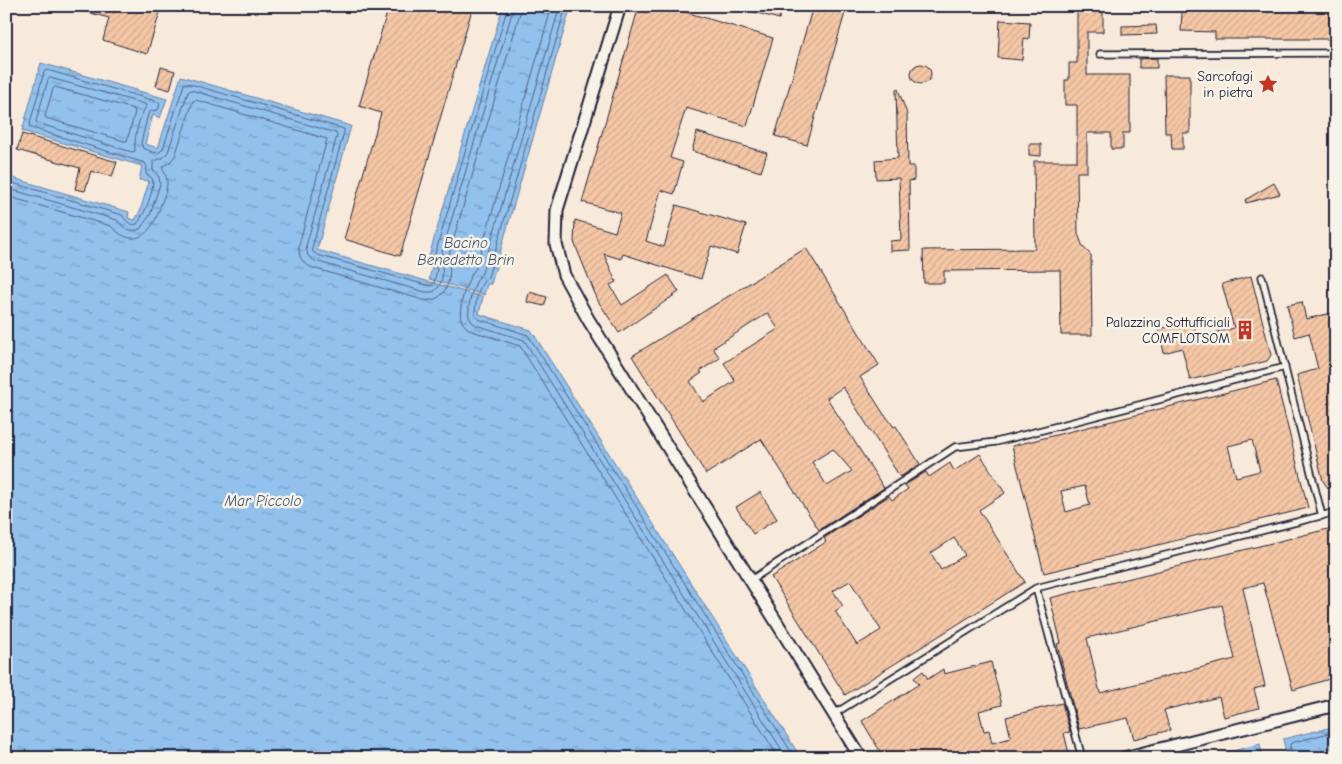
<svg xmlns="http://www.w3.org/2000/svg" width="1342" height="764" font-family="'Comic Neue',sans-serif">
<defs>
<pattern id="water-ripples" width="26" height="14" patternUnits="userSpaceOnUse" patternTransform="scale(1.25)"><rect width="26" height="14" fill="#92c1ed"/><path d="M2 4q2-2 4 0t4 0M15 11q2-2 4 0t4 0" fill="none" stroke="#779cc1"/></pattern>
<pattern id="building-hatch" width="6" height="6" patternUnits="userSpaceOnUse" patternTransform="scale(1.25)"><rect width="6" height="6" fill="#f6c7a5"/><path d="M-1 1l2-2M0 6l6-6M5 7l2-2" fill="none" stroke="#d3ab8f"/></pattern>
</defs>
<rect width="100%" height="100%" fill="#f7eadb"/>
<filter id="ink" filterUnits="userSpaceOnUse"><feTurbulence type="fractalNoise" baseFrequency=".02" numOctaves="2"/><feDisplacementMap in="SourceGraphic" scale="10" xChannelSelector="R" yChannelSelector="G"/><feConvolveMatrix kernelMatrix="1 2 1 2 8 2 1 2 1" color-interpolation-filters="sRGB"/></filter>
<g filter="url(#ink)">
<path fill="url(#water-ripples)" stroke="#6581a6" d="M 503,6 L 571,6 L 491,284 L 487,284 L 484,295 L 429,279 L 432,268 L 426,266 Z
M 41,63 L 167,99 L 160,118 L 153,115 L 145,144 L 158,148 L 181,76 L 351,126 L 317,250 L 483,297 L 479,314 L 531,330 L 801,758 L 6,758 L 6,176 L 129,212 L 128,218 L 135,220 L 140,211 L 149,181 L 139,180 L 142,166 L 22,131 Z
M 1336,726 L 1336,758 L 1287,758 L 1283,739 Z
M 1260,744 L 1263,758 L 1205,758 Z"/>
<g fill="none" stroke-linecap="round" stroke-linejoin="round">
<path stroke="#4f6282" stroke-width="1" d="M 552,6 L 476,268 C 467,278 458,307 461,319 C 463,325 467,328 472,331 L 520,346 L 779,758
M 560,6 L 482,273 C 474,281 467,305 469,317 L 472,322 L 476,325 L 524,340 L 787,758
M 566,6 L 488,277 C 478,284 475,304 475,315 L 478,319 L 528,335 L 795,758
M 50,78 L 145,104 L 146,107 C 138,119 134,138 135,151 L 132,152 L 37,123 L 36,121 L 48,80 Z
M 55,87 L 134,109 L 135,112 L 127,141 L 124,141 L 46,118 L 45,116 L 53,89 Z
M 6,181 L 122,215 C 126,220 129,226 137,224 C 144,216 156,187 152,178 L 146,174 L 147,167 L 145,163 L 29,127 L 44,72 L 47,70 L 159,102 L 160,104 L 158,110 L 151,111 L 148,114 L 141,143 L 143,148 C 150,151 158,156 163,149 L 184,84 L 187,83 L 344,129 L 344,132 L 312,248 L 313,252 L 317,255 L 430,286 L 434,283 L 437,269 L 433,261 L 508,6
M 6,188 L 117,220 C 123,228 130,233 140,229 L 150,215 L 160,184 L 159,177 L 153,170 L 153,161 L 163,158 L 168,152 L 188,92 L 191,90 L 336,133 L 337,136 L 306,246 L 308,256 L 315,261 L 425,292 L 433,292 C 444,285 444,270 440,259 L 514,6
M 6,196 L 111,226 C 137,253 154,230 161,204 C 164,197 167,189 167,182 C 167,176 164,172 162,167 L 170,162 L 175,156 L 193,101 L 196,100 L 327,139 L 299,245 C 298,256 302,264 313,268 L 423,300 C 447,304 453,276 448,258 L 522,6
M 1292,758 L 1290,745 L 1291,743 L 1336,731"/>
</g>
<path fill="url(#building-hatch)" stroke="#22223b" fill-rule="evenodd" d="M 77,6 L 162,6 L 147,54 L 103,40 L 109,18 L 76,9 Z
M 389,6 L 473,6 L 400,256 L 344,239 L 381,113 L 359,106 Z
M 639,6 L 665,6 L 773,38 L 747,126 L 686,108 L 670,158 L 683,162 L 674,194 L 661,190 L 646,241 L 664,247 L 676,205 L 746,225 L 737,254 L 711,246 L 701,279 L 623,254 L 621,259 L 604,254 L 616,282 L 610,285 L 622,305 L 668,275 L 679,292 L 619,333 L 598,301 L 574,242 L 575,220 L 615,232 L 621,213 L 582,202 Z
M 743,6 L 783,6 L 779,19 L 743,9 Z
M 813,6 L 847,6 L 807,145 L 775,136 Z
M 1077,6 L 1086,6 L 1086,12 L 1103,12 L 1103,32 L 1087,32 L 1087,75 L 1130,75 L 1130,133 L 1123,133 L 1123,149 L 1111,149 L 1111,133 L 1087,133 L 1087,172 L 1077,172 L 1078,234 L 1083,247 L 1091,255 L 1092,335 L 1061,335 L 1060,270 L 944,271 L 944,283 L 924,283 L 923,250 L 1035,249 L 1034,161 L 1077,161 L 1077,105 L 1065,105 L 1065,80 L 1069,80 L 1069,63 L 1077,63 Z
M 1329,10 L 1330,39 L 1215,39 L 1215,32 L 1181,31 L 1182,11 Z
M 1000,20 L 1030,22 L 1029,39 L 1024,38 L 1022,60 L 998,58 Z
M 1156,25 L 1157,34 L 1122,35 L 1122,26 Z
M 1157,58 L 1157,68 L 1139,68 L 1139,59 Z
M911 74a10 10 0 1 1 20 0a10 10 0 1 1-20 0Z
M 161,67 L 175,71 L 170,90 L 156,86 Z
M 1164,75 L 1190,75 L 1190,133 L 1183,133 L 1183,149 L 1172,149 L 1171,133 L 1165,133 Z
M 898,89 L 907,114 L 908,166 L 914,166 L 914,180 L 909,181 L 910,250 L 890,251 L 890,241 L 901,240 L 899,178 L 876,179 L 875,160 L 898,158 L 896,90 Z
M 697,132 L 767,153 L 761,172 L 692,151 Z
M 22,134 L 117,162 L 112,177 L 91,171 L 85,191 L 75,189 L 80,168 L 17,150 Z
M 1029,144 L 1041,144 L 1041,156 L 1029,155 Z
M 1274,183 L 1280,194 L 1246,203 L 1245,200 Z
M 806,248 L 879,365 L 860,377 L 885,416 L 886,416 L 894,427 L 896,426 L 920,464 L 900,477 L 843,387 L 827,398 L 884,488 L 819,530 L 761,439 L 706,474 L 632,356 ZM 768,313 L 778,329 L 724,363 L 735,381 L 703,402 L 690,381 L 702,373 L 700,371 L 720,358 L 713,348 ZM 833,449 L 852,471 L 827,486 L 812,462 Z
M 1251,276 L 1271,355 L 1267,361 L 1190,380 L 1182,348 L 1164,353 L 1159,329 L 1193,321 L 1197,337 L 1234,328 L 1222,284 Z
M 529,292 L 547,297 L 544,306 L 527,302 Z
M 1302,302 L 1306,319 L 1336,312 L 1336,485 L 1328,488 L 1323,481 L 1297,375 L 1318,369 L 1309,333 L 1295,337 L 1287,305 Z
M 1276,380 L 1308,508 L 1044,573 L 1012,446 ZM 1252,440 L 1260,471 L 1236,477 L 1228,446 ZM 1085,486 L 1090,505 L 1066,512 L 1061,491 Z
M 980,454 L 1005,493 L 979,510 L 1025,582 L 845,695 L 771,577 L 826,542 L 824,538 L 889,496 L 892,500 L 908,489 L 905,485 L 926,472 L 929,477 L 950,463 L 954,471 ZM 954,538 L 965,555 L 941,570 L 931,553 ZM 850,581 L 881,630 L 857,645 L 835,611 L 843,606 L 833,591 Z
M 760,492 L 777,519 L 753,534 L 736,507 Z
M 1336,527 L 1336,677 L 1293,690 L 1263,583 L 1243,588 L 1265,686 L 1254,689 L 1259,708 L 1224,717 L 1219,697 L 1164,710 L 1170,730 L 1134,739 L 1128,718 L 1079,729 L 1057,644 L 1061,643 L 1050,598 ZM 1222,605 L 1235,659 L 1100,693 L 1087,638 Z
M 991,662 L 1002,705 L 979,711 L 984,731 L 989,730 L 992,743 L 1011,738 L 1006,717 L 1062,703 L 1070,732 L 1064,733 L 1070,758 L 884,758 L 862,721 L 919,684 L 914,678 L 923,671 L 928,679 L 943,669 L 944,674 Z"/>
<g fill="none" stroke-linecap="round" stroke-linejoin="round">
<defs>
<path id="lane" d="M 1100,54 L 1336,53
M 1262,277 L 1322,516
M 751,580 L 955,447 L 996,442 L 1285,367
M 1036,588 L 1082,758
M 834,714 L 1036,588 L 1336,512"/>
<path id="street" d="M 620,6 L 557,210 L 556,244 L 564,275 L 588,319 L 861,758
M 1124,758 L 1336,705"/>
</defs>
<use href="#lane" stroke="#22223b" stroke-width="9"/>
<use href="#street" stroke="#22223b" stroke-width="15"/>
<use href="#lane" stroke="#f7f3e8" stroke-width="5.5"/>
<use href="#street" stroke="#f7f3e8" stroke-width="11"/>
</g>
</g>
<defs>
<symbol id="sight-bare" viewBox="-9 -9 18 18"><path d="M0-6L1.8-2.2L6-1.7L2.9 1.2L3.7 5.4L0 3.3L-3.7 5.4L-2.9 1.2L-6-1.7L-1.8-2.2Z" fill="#c8321e" stroke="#f7f3e8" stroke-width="2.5" paint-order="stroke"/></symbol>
<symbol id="building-bare" viewBox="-9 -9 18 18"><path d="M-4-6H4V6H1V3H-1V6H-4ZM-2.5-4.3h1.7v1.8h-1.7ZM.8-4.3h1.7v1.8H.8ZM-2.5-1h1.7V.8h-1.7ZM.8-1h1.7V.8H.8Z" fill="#c8321e" stroke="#f7f3e8" stroke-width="2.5" paint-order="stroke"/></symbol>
</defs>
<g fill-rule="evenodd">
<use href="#sight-bare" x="1254" y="70" width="28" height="28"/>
<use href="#building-bare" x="1231" y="316" width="28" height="28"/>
</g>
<g text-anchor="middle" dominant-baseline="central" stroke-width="5" stroke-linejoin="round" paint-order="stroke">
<g font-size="14" fill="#22223b" stroke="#f7f3e8" text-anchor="end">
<text x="1253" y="76">Sarcofagi<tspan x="1253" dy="16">in pietra</tspan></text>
<text x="1230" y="322">Palazzina Sottufficiali<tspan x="1230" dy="16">COMFLOTSOM</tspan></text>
</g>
<g font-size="15" font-style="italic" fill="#445270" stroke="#f7f3e8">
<text x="466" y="243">Bacino<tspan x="466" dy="17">Benedetto Brin</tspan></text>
<text x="263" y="501">Mar Piccolo</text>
</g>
</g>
<rect width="1342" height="764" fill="none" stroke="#f7f3e8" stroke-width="25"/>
<rect x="12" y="12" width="1317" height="739" fill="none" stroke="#22223b" stroke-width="2" filter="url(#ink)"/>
</svg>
